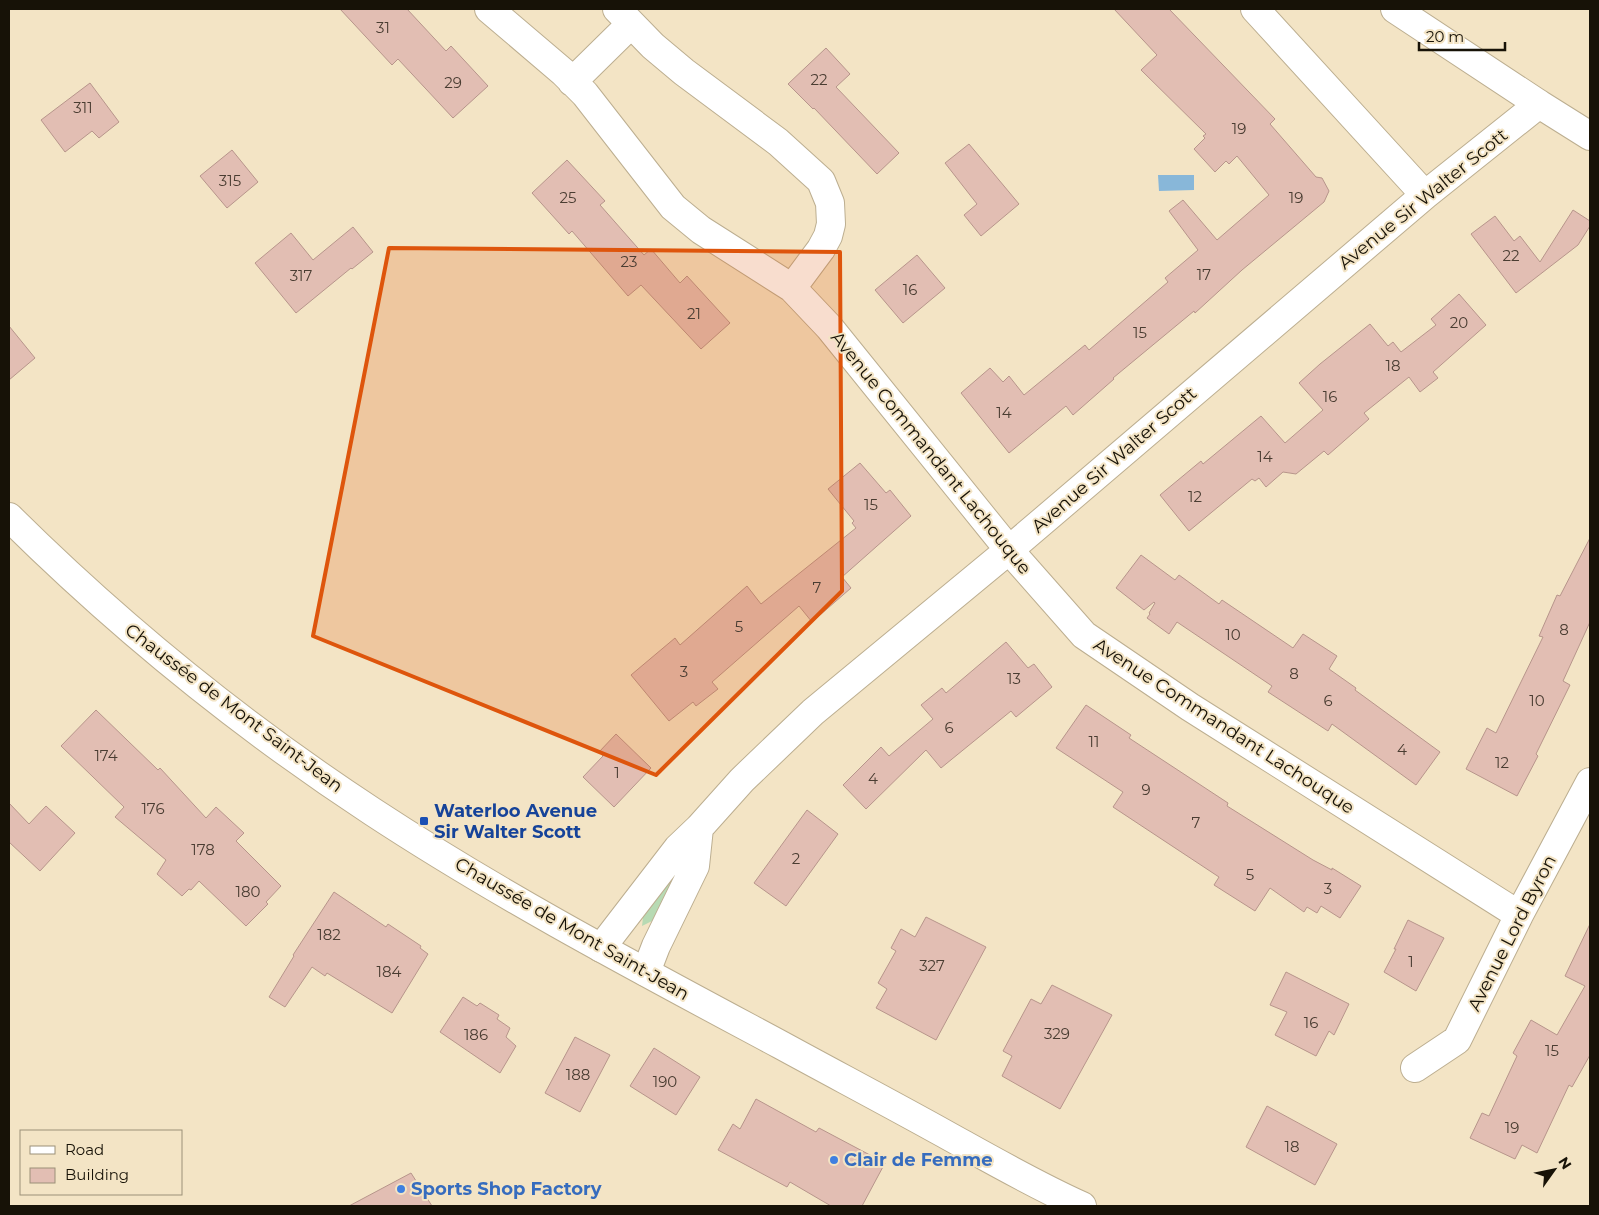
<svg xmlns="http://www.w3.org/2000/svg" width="1599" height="1215" font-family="Montserrat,sans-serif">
<rect width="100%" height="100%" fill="#f3e4c5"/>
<path fill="#b7dab3" d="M 686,855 L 656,919 L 642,926 L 644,909 Z"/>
<path fill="#88b7d9" d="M 1158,175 L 1194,175 L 1194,190 L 1159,191 Z"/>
<path fill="#e2beb3" stroke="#b7958b" d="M 340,9 L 407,9 L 446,51 L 451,46 L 488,86 L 453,118 L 398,59 L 392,65 Z
M 1114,9 L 1169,9 L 1275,119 L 1270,124 L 1316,177 L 1322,178 L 1329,191 L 1324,202 L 1242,270 L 1195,313 L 1194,311 L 1113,378 L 1114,379 L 1073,415 L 1066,406 L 1009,453 L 961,393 L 990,368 L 1003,382 L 1009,376 L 1024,395 L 1085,345 L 1089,350 L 1168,282 L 1165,278 L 1198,250 L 1169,211 L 1183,200 L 1217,240 L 1269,195 L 1237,156 L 1229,164 L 1226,161 L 1215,172 L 1194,149 L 1205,138 L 1203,136 L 1206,134 L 1141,70 L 1157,55 Z
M 826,48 L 850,74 L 836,87 L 899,153 L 877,174 L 814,108 L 813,109 L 788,84 Z
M 90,83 L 119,122 L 99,138 L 92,131 L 65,152 L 41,120 Z
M 969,144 L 1019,204 L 981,236 L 964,215 L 977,204 L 945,163 Z
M 232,150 L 258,182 L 227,208 L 200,176 Z
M 567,160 L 605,201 L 600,205 L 644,255 L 651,249 L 680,283 L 687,276 L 730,323 L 701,349 L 641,285 L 628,296 L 572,231 L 569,234 L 532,193 Z
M 1573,210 L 1590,221 L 1590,226 L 1578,245 L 1516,293 L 1471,234 L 1495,216 L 1514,241 L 1520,236 L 1540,262 Z
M 353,227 L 373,252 L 352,269 L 351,268 L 296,313 L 255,263 L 291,233 L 313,260 Z
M 917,255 L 945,288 L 903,323 L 875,290 Z
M 1459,294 L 1486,325 L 1433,372 L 1438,378 L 1420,392 L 1409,377 L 1364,413 L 1369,419 L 1328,455 L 1324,451 L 1296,474 L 1283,472 L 1266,487 L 1259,478 L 1255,481 L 1252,479 L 1189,531 L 1160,495 L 1201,461 L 1203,464 L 1261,416 L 1285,443 L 1323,410 L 1299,383 L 1320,364 L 1370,324 L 1388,346 L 1393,342 L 1401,352 L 1436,325 L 1431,319 Z
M 9,326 L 35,358 L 9,380 Z
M 860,463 L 886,493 L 890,490 L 911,516 L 842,577 L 851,588 L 812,622 L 799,606 L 712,682 L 718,689 L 696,706 L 693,702 L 669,721 L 631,675 L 675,638 L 680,645 L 747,586 L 761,604 L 856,528 L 852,523 L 854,521 L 828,489 Z
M 1590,538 L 1590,622 L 1563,681 L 1570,685 L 1536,754 L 1538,756 L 1517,796 L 1466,769 L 1487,728 L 1496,733 L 1543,637 L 1539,636 L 1557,595 L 1560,596 Z
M 1141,555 L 1175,580 L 1179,575 L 1219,604 L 1222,600 L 1293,648 L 1303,634 L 1337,656 L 1329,669 L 1356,688 L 1355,690 L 1440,752 L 1416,785 L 1332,724 L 1328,731 L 1268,692 L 1272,686 L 1177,622 L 1169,634 L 1147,618 L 1150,614 L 1149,613 L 1155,603 L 1154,602 L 1144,610 L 1116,588 Z
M 1006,642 L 1028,668 L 1034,664 L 1052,687 L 1016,717 L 1011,711 L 941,768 L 926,750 L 866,809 L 843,785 L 881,747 L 889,756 L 933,719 L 921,705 L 942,688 L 946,693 Z
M 1086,705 L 1131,735 L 1129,738 L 1228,803 L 1227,806 L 1313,860 L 1332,870 L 1332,868 L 1361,886 L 1340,918 L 1321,906 L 1317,913 L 1307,907 L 1304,912 L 1270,888 L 1255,911 L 1214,885 L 1219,877 L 1113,807 L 1123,792 L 1056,748 Z
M 96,710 L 158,770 L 160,768 L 206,818 L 216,807 L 244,833 L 236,841 L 281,886 L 266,902 L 268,904 L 246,926 L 199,881 L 191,890 L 189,889 L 182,896 L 157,874 L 166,860 L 115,817 L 124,807 L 61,746 Z
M 616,734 L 651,768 L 614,807 L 583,777 L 603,756 L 599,752 Z
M 9,803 L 29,824 L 46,806 L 75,833 L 40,871 L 9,842 Z
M 807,810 L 838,834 L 786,906 L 754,883 Z
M 334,892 L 386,927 L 388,924 L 421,946 L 420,948 L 428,954 L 392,1013 L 327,973 L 325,976 L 312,967 L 285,1007 L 269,997 L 294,956 L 293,955 Z
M 926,917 L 986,947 L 936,1040 L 876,1008 L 887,989 L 878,983 L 896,951 L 891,948 L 901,929 L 915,937 Z
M 1408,920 L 1444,938 L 1416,991 L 1384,972 L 1396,949 L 1394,949 Z
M 1590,924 L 1590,1055 L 1572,1087 L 1569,1085 L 1537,1153 L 1522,1145 L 1515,1159 L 1470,1138 L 1482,1113 L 1489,1116 L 1517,1056 L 1513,1053 L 1531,1020 L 1557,1035 L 1585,986 L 1565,976 Z
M 1286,972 L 1349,1004 L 1334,1035 L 1329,1031 L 1316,1056 L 1275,1035 L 1287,1012 L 1270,1005 Z
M 1052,985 L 1112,1015 L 1060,1109 L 1002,1076 L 1012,1056 L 1003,1051 L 1031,999 L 1041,1004 Z
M 463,997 L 477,1006 L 480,1003 L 499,1015 L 497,1019 L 510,1028 L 506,1037 L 516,1046 L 500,1073 L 440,1032 Z
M 575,1037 L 610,1055 L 580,1112 L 545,1093 Z
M 654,1048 L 700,1077 L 676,1115 L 630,1086 Z
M 756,1099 L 816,1132 L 819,1128 L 885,1163 L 862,1206 L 831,1206 L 790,1182 L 787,1187 L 718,1150 L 733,1124 L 740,1129 Z
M 1267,1106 L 1337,1144 L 1315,1185 L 1246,1147 Z
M 411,1173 L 432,1206 L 349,1206 Z"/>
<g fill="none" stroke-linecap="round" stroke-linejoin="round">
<defs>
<path id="street" d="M 489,9 L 563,72 L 585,94 L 673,207 L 701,230 L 792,288 L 829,327 L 1009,550 L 1084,635 L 1190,707 L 1519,915
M 617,9 L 653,46 L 684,72 L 778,142 L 821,181 L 830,203 L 831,224 L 828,236 L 821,249 L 792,288
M 1255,9 L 1425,195
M 1395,9 L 1539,104 L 1590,136
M 572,82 L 631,24
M 601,948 L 678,848 L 699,828 L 742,780 L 813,712 L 1009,550 L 1425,195 L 1539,104
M 646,972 L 656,946 L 695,866 L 699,828
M 1415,1068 L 1457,1040 L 1519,915 L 1590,782"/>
<path id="secondary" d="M 9,517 C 120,627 242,726 373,812 C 504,898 643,971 781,1045 C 836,1075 891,1104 945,1134 C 990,1159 1035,1185 1082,1206"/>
</defs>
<use href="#street" stroke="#bcae90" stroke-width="30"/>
<use href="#secondary" stroke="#bcae90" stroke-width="30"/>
<use href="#street" stroke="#fff" stroke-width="28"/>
<use href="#secondary" stroke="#fff" stroke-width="28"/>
</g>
<path fill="#de550c" fill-opacity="0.2" stroke="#de550c" stroke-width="4" stroke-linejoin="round" d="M 389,248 L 840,252 L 842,591 L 656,775 L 313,636 Z"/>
<rect fill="#1a4fb4" stroke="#f3e4c5" stroke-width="2" x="419" y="816" width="10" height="10" rx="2.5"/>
<g fill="#3f7fe0" stroke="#f3e4c5" stroke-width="2">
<circle cx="834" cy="1160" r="5"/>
<circle cx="401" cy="1189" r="5"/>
</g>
<g text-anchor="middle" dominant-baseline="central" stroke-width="4" stroke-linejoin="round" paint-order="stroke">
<g font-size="15" fill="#4a3d32">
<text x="383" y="27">31</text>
<text x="819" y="79">22</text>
<text x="453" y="82">29</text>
<text x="83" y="107">311</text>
<text x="1239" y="128">19</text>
<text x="230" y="180">315</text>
<text x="568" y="197">25</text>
<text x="1296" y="197">19</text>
<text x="1511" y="255">22</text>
<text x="629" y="261">23</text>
<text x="1204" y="274">17</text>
<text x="301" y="275">317</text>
<text x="910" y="289">16</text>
<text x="694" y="313">21</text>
<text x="1459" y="322">20</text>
<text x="1140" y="332">15</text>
<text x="1393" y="365">18</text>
<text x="1330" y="396">16</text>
<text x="1004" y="412">14</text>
<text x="1265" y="456">14</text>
<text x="1195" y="496">12</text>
<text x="871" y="504">15</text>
<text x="817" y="587">7</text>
<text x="739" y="626">5</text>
<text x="1564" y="629">8</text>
<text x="1233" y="634">10</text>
<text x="684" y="671">3</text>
<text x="1294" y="673">8</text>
<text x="1014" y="678">13</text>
<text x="1328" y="700">6</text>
<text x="1537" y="700">10</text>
<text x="949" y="727">6</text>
<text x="1094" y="741">11</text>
<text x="1402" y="749">4</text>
<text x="106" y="755">174</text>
<text x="1502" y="762">12</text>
<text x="617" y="772">1</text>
<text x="873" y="778">4</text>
<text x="1146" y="789">9</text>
<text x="153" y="808">176</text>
<text x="1196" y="822">7</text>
<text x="203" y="849">178</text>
<text x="796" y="858">2</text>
<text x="1250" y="874">5</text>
<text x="1328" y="888">3</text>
<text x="248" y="891">180</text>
<text x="329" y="934">182</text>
<text x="1411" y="961">1</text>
<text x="932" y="965">327</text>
<text x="389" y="971">184</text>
<text x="1311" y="1022">16</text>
<text x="1057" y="1033">329</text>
<text x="476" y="1034">186</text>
<text x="1552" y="1050">15</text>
<text x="578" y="1074">188</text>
<text x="665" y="1081">190</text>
<text x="1512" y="1127">19</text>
<text x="1292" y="1146">18</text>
</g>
<g font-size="18" fill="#171207" stroke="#f3e4c5">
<text transform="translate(1423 199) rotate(-39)">Avenue Sir Walter Scott</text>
<text transform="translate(931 453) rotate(51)">Avenue Commandant Lachouque</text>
<text transform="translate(1114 460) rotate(-41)">Avenue Sir Walter Scott</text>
<text transform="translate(234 708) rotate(37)">Chaussée de Mont Saint-Jean</text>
<text transform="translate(1224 726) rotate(33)">Avenue Commandant Lachouque</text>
<text transform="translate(572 929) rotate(30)">Chaussée de Mont Saint-Jean</text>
<text transform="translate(1512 933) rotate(-63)">Avenue Lord Byron</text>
</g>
<g font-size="18" font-weight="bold" fill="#164399" stroke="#f3e4c5" text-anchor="start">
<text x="434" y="811">Waterloo Avenue<tspan x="434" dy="21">Sir Walter Scott</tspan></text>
</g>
<g font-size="18" font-weight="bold" fill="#366cbe" stroke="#f3e4c5" text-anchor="start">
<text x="844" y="1160">Clair de Femme</text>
<text x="411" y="1189">Sports Shop Factory</text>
</g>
</g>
<rect width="1599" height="1215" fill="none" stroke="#171207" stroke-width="20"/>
<rect x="20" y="1130" width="162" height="65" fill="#f3e4c5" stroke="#9b9079"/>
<rect x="30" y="1146" width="25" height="8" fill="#ffffff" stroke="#9b9079"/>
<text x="65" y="1155" font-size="15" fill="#171207">Road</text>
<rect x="30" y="1168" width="25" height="15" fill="#e2beb3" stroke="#9b9079"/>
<text x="65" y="1180" font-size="15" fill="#171207">Building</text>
<g transform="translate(1554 1170) rotate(57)" stroke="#f3e4c5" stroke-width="4" paint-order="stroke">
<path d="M0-4L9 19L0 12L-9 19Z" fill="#171207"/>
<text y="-8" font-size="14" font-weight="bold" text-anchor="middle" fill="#171207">N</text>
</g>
<path d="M1419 42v8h86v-8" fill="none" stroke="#171207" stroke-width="2.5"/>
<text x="1426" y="42" font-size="15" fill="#171207" stroke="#f3e4c5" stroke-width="4" paint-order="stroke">20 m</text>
</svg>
